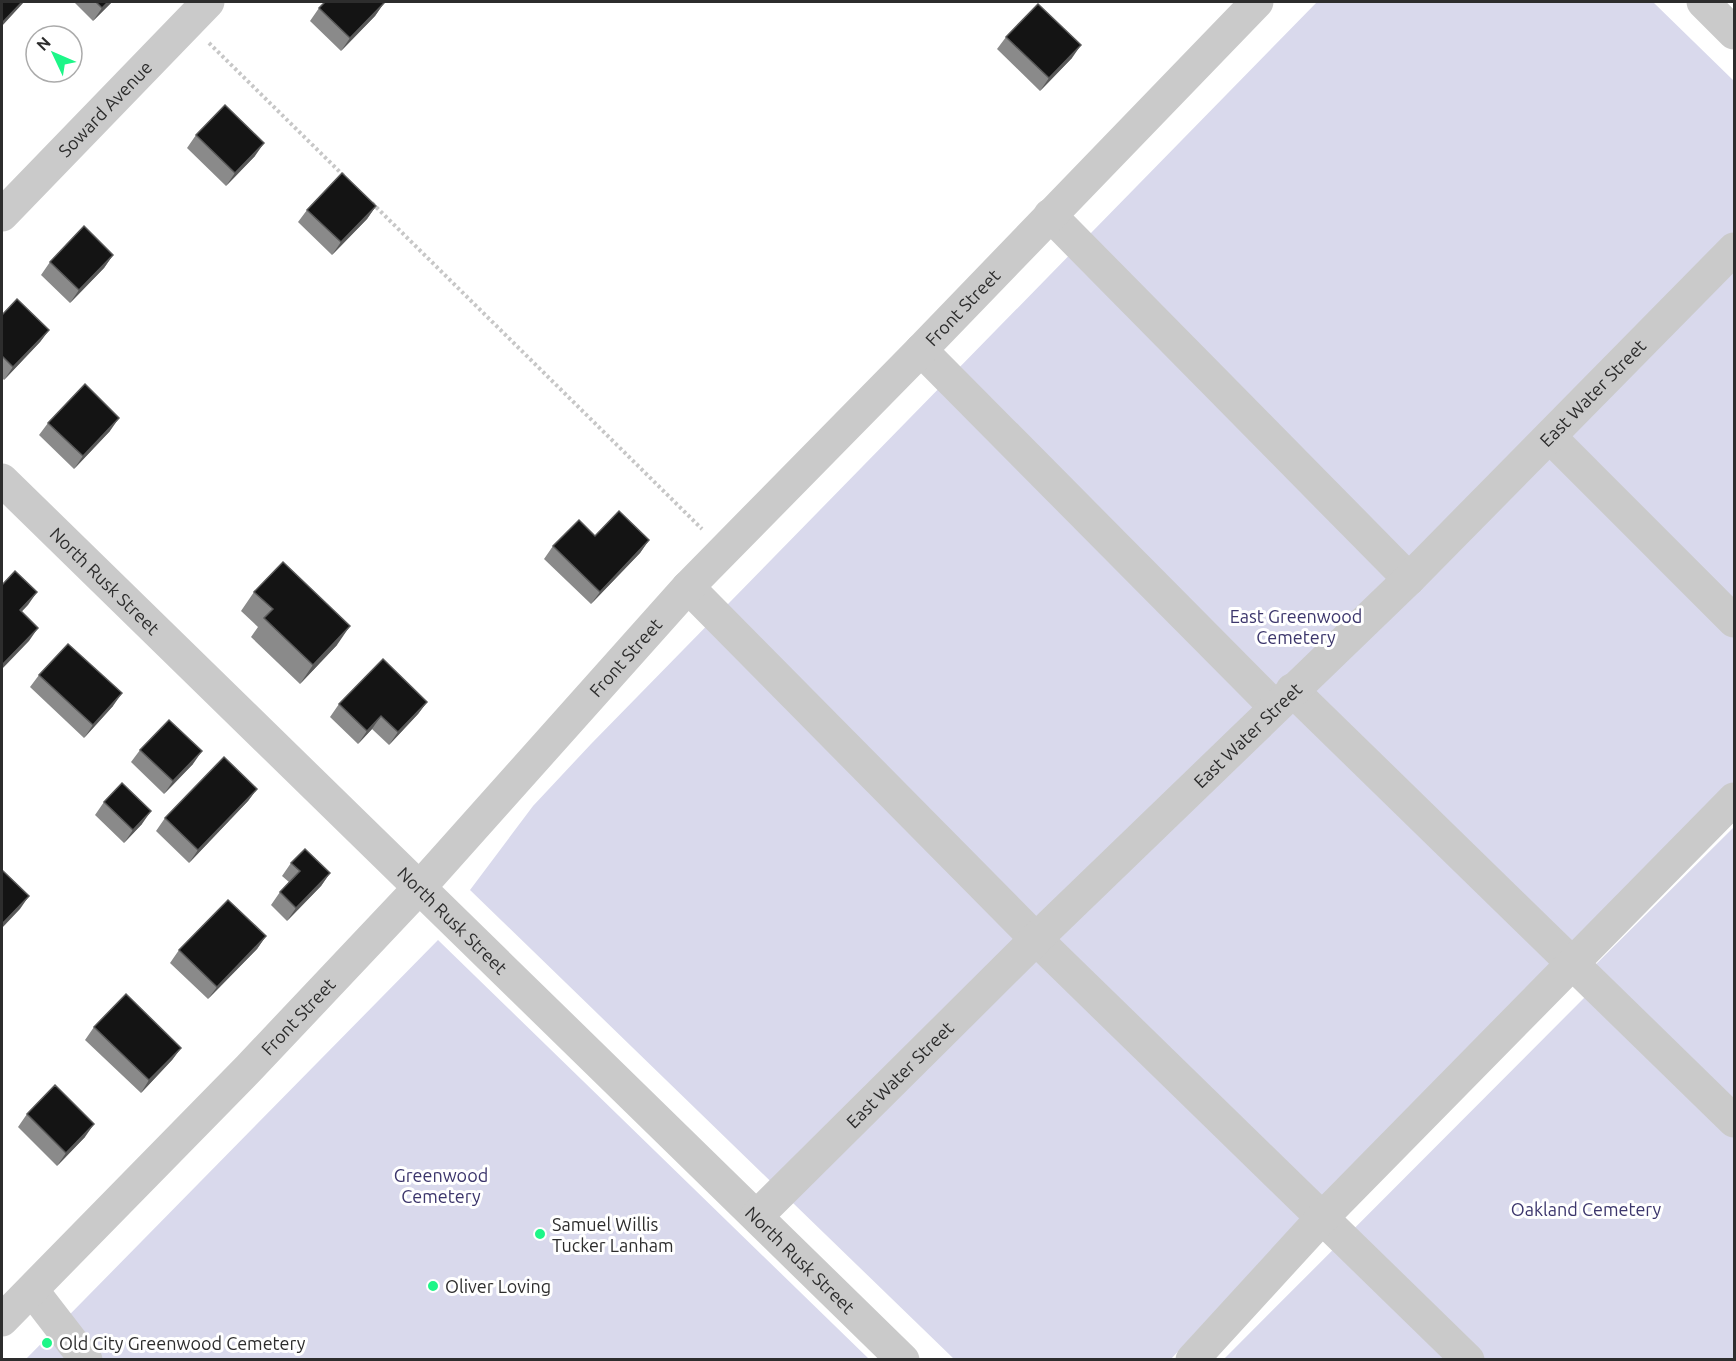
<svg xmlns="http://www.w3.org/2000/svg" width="1736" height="1361" font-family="Ubuntu,sans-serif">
<rect width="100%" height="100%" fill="#fff"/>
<path fill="#d9d9ec" d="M 1317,2 L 1653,2 L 1734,81 L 1734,784 L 1223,1303 L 1171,1359 L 954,1359 L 470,890 L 533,806 L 591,744 Z
M 1734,827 L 1734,1359 L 1223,1360 L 1588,994 L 1578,982 Z
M 438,940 L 869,1359 L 25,1360 Z"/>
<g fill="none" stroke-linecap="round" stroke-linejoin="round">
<path stroke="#c7c7c7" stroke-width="4" stroke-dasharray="3 3" stroke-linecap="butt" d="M 209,43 L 345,177
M 372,203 L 702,529"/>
<g stroke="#cacaca" stroke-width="33">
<path d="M 1703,2 L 1734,33"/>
<path id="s1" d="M 2,215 L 208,2"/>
<path d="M 1050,215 L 1409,579"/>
<path d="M 921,350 L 1275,707"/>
<path d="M 1550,437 L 1734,621"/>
<path id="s2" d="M 2,480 L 903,1360"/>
<path d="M 688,587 L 1036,939 L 1468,1360"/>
<path d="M 1292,690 L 1734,1121"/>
<path id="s3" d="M 757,1216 L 1036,939 L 1409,579 L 1734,249"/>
<path d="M 32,1290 L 86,1360"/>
<path id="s4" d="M 2,1320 L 249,1068 L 420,887 L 688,587 L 921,350 L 1257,2"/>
<path d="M 1192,1360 L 1322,1218 L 1734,799"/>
</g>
</g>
<path fill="#8a8a8a" d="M 74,2 L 112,2 L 93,21 Z
M 384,3 L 375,16 L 341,51 L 310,21 L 319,8 Z
M 1006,37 L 1072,58 L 1040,91 L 997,49 Z
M 196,135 L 255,156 L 226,186 L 187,148 Z
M 376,206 L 367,219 L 332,255 L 298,222 L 307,210 Z
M 113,255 L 104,268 L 70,303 L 41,275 L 50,262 Z
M 2,315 L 49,330 L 40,342 L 4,380 L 2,378 Z
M 48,423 L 110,431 L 74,469 L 39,435 Z
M 595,536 L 649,540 L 640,553 L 591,604 L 544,559 L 553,546 Z
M 254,592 L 337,645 L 300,684 L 251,637 L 258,627 L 241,611 Z
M 39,675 L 113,706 L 84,738 L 30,687 Z
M 427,702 L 418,714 L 389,745 L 372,729 L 358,744 L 330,717 L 339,704 Z
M 140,750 L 193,764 L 164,794 L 131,762 Z
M 257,789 L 248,801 L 189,863 L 156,831 L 165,818 Z
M 104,802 L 142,824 L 124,843 L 95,815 Z
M 291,863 L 330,873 L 321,886 L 287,921 L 271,905 L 280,892 L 289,882 L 282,876 Z
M 266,936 L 257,949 L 208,999 L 170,963 L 179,950 Z
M 94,1027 L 181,1048 L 172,1060 L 141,1093 L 85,1040 Z
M 27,1114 L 85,1137 L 57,1166 L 18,1127 Z"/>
<path fill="#5a5a5a" d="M 22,2 L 24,2 L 2,26 L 2,23 Z
M 108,2 L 112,2 L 93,21 L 102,8 Z
M 384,3 L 375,16 L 341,51 L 350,38 Z
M 1081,45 L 1072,58 L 1040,91 L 1049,78 Z
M 264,143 L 255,156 L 226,186 L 235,173 Z
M 376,206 L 367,219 L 332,255 L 341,242 Z
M 113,255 L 104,268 L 70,303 L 79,290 Z
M 49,330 L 40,342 L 4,380 L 13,367 Z
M 119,418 L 110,431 L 74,469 L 83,456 Z
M 649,540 L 640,553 L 591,604 L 600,592 Z
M 37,592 L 28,605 L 11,623 L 20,610 Z
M 350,626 L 337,645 L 300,684 L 313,665 Z
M 38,628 L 29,641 L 2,669 L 2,665 Z
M 122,693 L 113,706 L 84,738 L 93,725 Z
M 427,702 L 418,714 L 389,745 L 398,732 Z
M 381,716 L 372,729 L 358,744 L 367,731 Z
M 202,751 L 193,764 L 164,794 L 173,781 Z
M 257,789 L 248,801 L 189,863 L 198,850 Z
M 151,811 L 142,824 L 124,843 L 133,830 Z
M 330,873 L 321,886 L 287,921 L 296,908 Z
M 29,896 L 20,909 L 2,928 L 2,925 L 3,923 Z
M 266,936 L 257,949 L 208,999 L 217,987 Z
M 181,1048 L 172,1060 L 141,1093 L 149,1080 Z
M 94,1124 L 85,1137 L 57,1166 L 66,1153 Z"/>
<path fill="#141414" stroke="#5a5a5a" stroke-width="1.5" d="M 2,2 L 22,2 L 2,23 Z
M 96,2 L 108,2 L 102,8 Z
M 325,2 L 382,2 L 384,3 L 350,38 L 319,8 Z
M 1038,4 L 1081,45 L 1049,78 L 1006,37 Z
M 225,105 L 264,143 L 235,173 L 196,135 Z
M 342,173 L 376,206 L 341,242 L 307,210 Z
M 84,226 L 113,255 L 79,290 L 50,262 Z
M 17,299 L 49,330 L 13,367 L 2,356 L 2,315 Z
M 85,384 L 119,418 L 83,456 L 48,423 Z
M 619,511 L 649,540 L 600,592 L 553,546 L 579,520 L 595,536 Z
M 283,562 L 350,626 L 313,665 L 264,618 L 273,609 L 254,592 Z
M 15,571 L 37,592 L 20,610 L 38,628 L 2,665 L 2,585 Z
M 68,644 L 122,693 L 93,725 L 39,675 Z
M 383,659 L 427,702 L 398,732 L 381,716 L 367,731 L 339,704 Z
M 169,720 L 202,751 L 173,781 L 140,750 Z
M 224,757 L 257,789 L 198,850 L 165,818 Z
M 122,783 L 151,811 L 133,830 L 104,802 Z
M 305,849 L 330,873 L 296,908 L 280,892 L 300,871 L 291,863 Z
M 2,870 L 29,896 L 3,923 L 2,921 Z
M 228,900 L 266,936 L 217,987 L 179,950 Z
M 126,994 L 181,1048 L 149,1080 L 94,1027 Z
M 55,1085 L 94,1124 L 66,1153 L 27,1114 Z"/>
<g fill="#1df688" stroke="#fff" stroke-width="2">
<circle cx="540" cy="1234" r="6"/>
<circle cx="433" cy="1286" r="6"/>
<circle cx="47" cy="1343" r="6"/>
</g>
<g text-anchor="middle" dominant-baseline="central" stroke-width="6" stroke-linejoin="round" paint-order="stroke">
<g font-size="18" fill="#2d2d2d" stroke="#fff">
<text stroke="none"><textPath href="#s1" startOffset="148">Soward Avenue</textPath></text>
<text stroke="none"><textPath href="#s4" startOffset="1396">Front Street</textPath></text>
<text stroke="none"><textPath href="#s3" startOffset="1173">East Water Street</textPath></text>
<text stroke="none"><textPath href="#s2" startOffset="144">North Rusk Street</textPath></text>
<text stroke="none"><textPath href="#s4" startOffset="910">Front Street</textPath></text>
<text stroke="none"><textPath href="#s3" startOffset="687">East Water Street</textPath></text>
<text stroke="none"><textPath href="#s2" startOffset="630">North Rusk Street</textPath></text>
<text stroke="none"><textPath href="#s4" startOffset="424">Front Street</textPath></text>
<text stroke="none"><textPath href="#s3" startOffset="201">East Water Street</textPath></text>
<text stroke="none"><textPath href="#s2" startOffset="1116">North Rusk Street</textPath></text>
</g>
<g font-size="18" fill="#3c366c" stroke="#fff">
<text x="1296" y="616">East Greenwood<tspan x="1296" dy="21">Cemetery</tspan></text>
<text x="441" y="1175">Greenwood<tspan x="441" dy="21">Cemetery</tspan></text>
<text x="1586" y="1209">Oakland Cemetery</text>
</g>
<g font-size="18" fill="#2d2d2d" stroke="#fff" text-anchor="start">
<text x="552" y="1224">Samuel Willis<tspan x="552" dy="21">Tucker Lanham</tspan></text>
<text x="445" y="1286">Oliver Loving</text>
<text x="59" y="1343">Old City Greenwood Cemetery</text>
</g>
</g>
<rect width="1736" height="1361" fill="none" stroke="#2d2d2d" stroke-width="6"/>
<g transform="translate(54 54) rotate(314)"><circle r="28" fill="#ffffff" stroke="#ababab" stroke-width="1.5"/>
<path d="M0-4.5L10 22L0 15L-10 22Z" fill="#1df688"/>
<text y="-9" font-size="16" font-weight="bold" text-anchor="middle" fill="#2d2d2d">N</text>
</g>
</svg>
